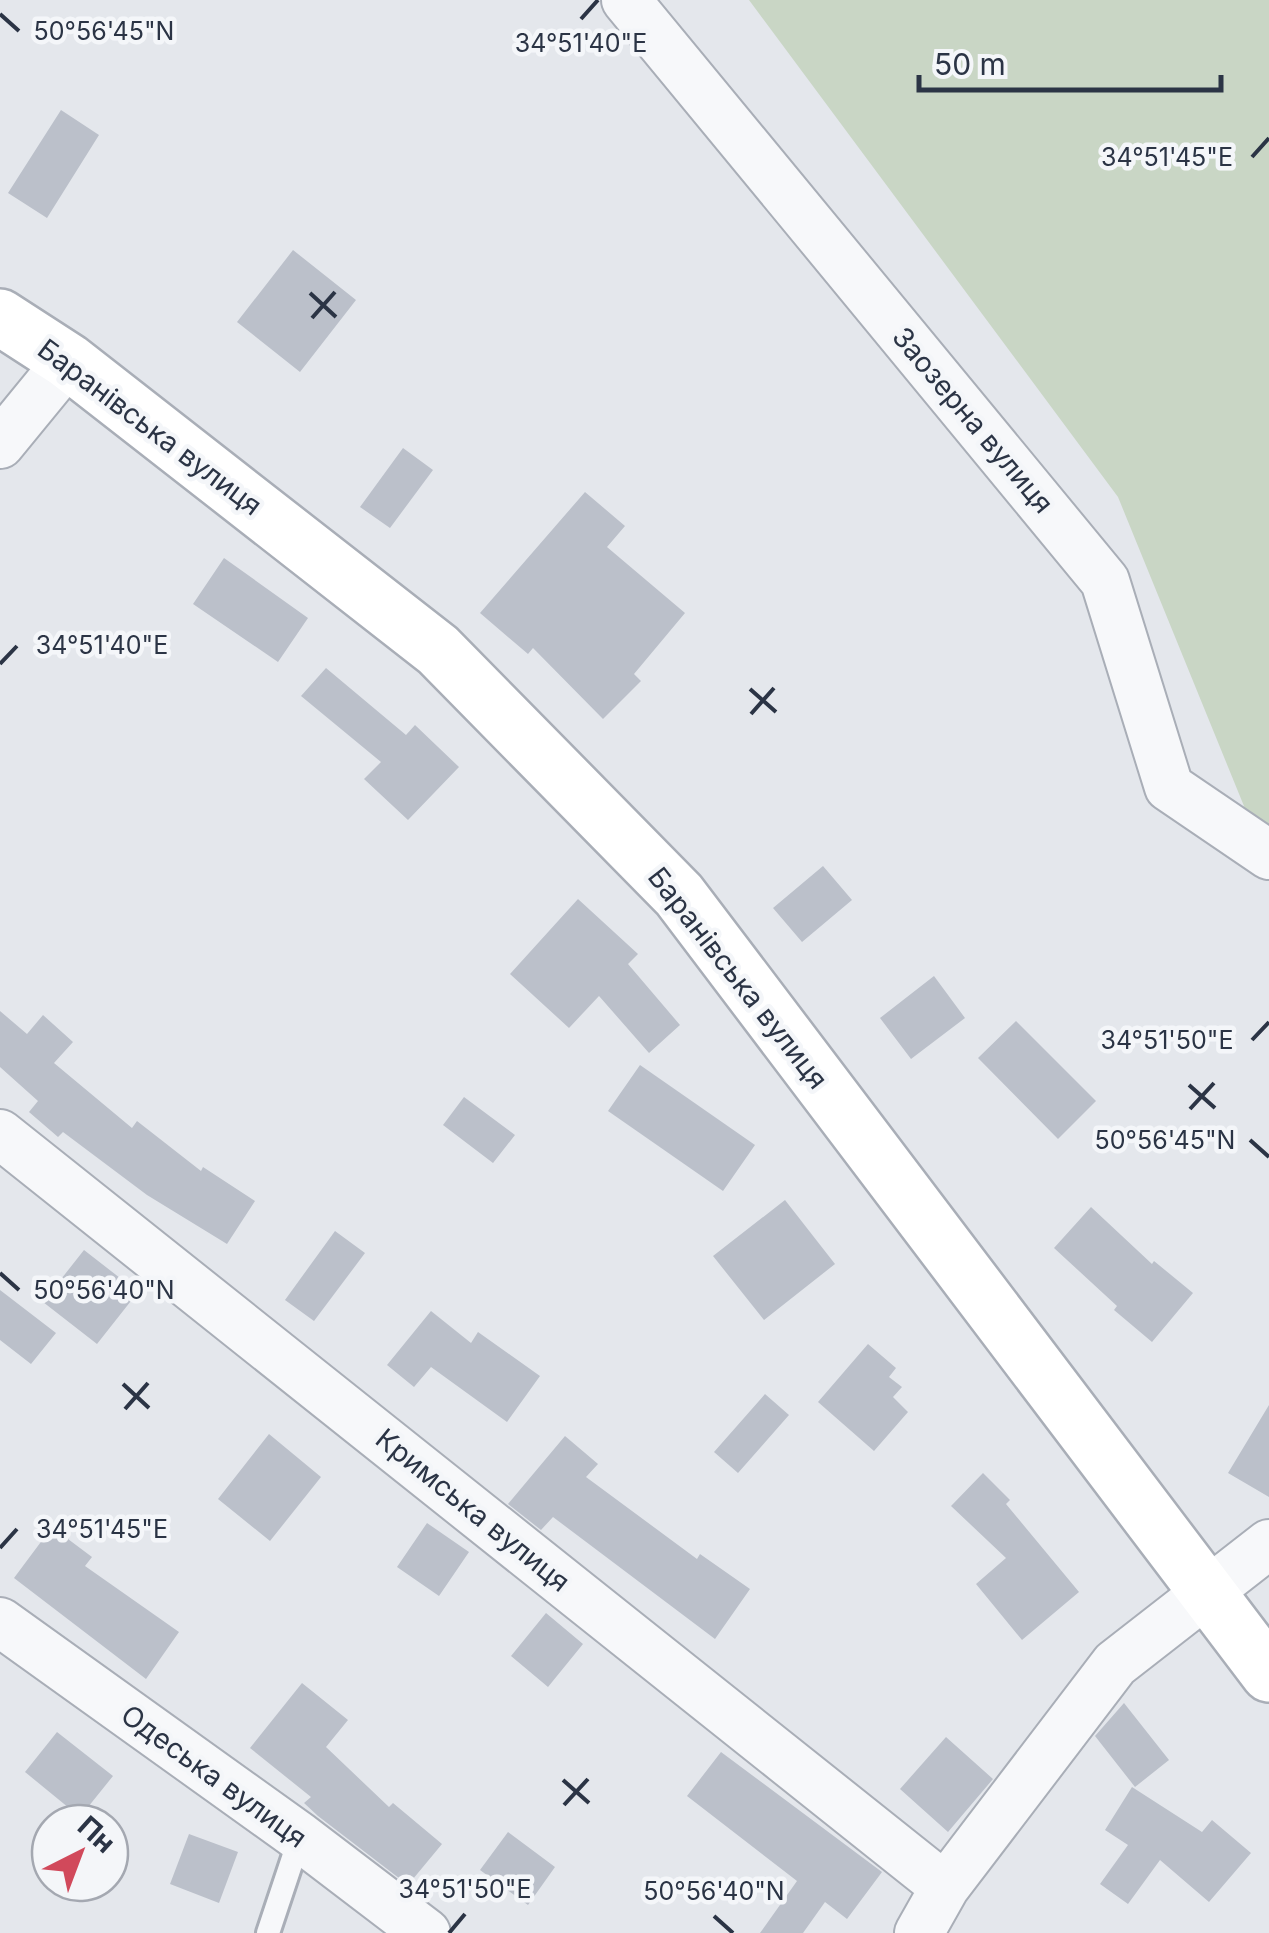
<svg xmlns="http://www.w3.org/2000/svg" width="1269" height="1933" font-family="Inter,sans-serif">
<rect width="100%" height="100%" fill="#e4e7ec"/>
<path fill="#c9d6c5" d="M 749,0 L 1269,0 L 1269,826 L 1246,811 L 1118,497 Z"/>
<path fill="#bbc0ca" d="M 61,110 L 99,135 L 47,218 L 8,193 Z
M 293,250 L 356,300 L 300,372 L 237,322 Z
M 403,448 L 433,470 L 390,528 L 360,507 Z
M 585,492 L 625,526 L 607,547 L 685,613 L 634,674 L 641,681 L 603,719 L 533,648 L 528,654 L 480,613 Z
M 224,558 L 308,618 L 278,662 L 193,604 Z
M 326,668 L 406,735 L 415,725 L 459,767 L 408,820 L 364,779 L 381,762 L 301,696 Z
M 823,866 L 852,900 L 802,942 L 773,908 Z
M 578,899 L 638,954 L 628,964 L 680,1025 L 649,1053 L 599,996 L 569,1028 L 510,974 Z
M 934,976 L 965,1018 L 911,1059 L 880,1018 Z
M 0,1011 L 27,1034 L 43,1015 L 73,1042 L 54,1063 L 132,1128 L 137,1121 L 201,1171 L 203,1167 L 255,1201 L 227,1244 L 147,1195 L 63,1132 L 58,1137 L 29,1112 L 38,1101 L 0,1067 Z
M 1016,1021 L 1096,1101 L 1058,1139 L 978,1058 Z
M 640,1065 L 755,1145 L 723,1191 L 608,1111 Z
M 464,1097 L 515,1135 L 493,1163 L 443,1125 Z
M 785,1200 L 835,1264 L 764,1320 L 713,1256 Z
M 1091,1207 L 1152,1264 L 1154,1261 L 1193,1293 L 1152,1342 L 1114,1310 L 1117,1306 L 1054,1248 Z
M 335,1231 L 365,1253 L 314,1321 L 285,1300 Z
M 84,1250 L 138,1292 L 97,1344 L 43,1302 Z
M 0,1290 L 56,1333 L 31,1364 L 0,1340 Z
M 431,1311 L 471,1343 L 478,1332 L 540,1376 L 507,1422 L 431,1367 L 414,1387 L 387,1365 Z
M 868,1344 L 896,1368 L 889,1377 L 902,1387 L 893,1397 L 908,1412 L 874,1451 L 818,1402 Z
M 765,1394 L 789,1415 L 738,1473 L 714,1452 Z
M 1269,1405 L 1269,1497 L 1228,1473 Z
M 269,1434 L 321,1477 L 270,1541 L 218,1499 Z
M 565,1436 L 598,1464 L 586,1477 L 697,1559 L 700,1554 L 750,1589 L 715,1639 L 553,1517 L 541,1530 L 508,1504 Z
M 983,1473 L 1010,1500 L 1006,1504 L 1079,1592 L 1022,1640 L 976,1584 L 1006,1558 L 951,1506 Z
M 427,1523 L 469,1552 L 439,1596 L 397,1567 Z
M 52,1527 L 92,1557 L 85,1566 L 179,1632 L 146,1679 L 14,1578 Z
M 546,1613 L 583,1644 L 548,1687 L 511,1656 Z
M 302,1683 L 348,1720 L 326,1747 L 389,1807 L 393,1803 L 442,1844 L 408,1885 L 318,1816 L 304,1803 L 311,1797 L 250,1748 Z
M 1124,1703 L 1169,1760 L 1135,1787 L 1095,1736 Z
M 57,1732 L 113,1776 L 80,1817 L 25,1772 Z
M 946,1737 L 993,1779 L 948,1832 L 900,1789 Z
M 721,1752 L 882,1872 L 847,1919 L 825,1902 L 803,1933 L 760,1933 L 797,1881 L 687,1796 Z
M 1132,1787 L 1202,1832 L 1212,1820 L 1251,1853 L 1209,1902 L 1160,1860 L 1128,1904 L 1100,1884 L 1128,1845 L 1105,1830 Z
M 508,1832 L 555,1867 L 528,1905 L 480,1870 Z
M 189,1834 L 238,1852 L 219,1903 L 170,1884 Z"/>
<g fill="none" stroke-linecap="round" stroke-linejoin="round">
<defs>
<path id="lane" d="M 268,1933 L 300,1837"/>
<path id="street" d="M 626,0 L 1105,581 L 1169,787 L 1269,855
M 0,444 L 68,361
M 0,1134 L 945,1887
M 0,1622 L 300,1837 L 426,1933
M 919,1933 L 945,1887 L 1115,1664 L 1269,1544"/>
<path id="secondary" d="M 0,317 L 68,361 L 438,650 L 679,895 L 1269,1674"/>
</defs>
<use href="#lane" stroke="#a9aeb7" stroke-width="28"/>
<use href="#street" stroke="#a9aeb7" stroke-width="52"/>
<use href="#secondary" stroke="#a9aeb7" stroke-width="60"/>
<use href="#lane" stroke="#f7f8fa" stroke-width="22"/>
<use href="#street" stroke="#f7f8fa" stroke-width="48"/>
<use href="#secondary" stroke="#fff" stroke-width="55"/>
</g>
<path fill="none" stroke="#2b3445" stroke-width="4" d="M 0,14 L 19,31M 581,19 L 598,0M 1252,157 L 1269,138M 310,293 L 336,317M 312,318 L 335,292M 0,664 L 17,646M 750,689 L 776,712M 751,714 L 774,688M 1252,1040 L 1269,1022M 1189,1085 L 1215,1108M 1190,1109 L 1214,1083M 1250,1140 L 1269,1157M 0,1273 L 19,1290M 123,1384 L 149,1408M 125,1409 L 148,1383M 0,1548 L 17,1529M 563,1780 L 589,1803M 564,1805 L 588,1779M 714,1916 L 733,1933M 449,1933 L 465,1914"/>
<g text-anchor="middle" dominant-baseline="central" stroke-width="9" stroke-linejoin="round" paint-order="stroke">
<g font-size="28" fill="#2b3445" stroke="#f4f6f9">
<text transform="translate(973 420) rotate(50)">Заозерна вулиця</text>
<text transform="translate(150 427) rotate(37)">Баранівська вулиця</text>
<text transform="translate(738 978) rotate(52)">Баранівська вулиця</text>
<text transform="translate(473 1510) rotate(39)">Кримська вулиця</text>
<text transform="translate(214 1776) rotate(36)">Одеська вулиця</text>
</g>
</g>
<g font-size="25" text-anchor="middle" fill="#2b3445" stroke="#f4f6f9" stroke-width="9" stroke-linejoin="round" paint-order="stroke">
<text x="104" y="40">50°56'45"N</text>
<text x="581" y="52">34°51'40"E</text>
<text x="1167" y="166">34°51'45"E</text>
<text x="102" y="654">34°51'40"E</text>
<text x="1167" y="1049">34°51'50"E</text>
<text x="1165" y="1149">50°56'45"N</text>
<text x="104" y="1299">50°56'40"N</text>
<text x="102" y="1538">34°51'45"E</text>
<text x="465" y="1898">34°51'50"E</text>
<text x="714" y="1900">50°56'40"N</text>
</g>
<g transform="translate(80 1853) rotate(42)"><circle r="48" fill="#f4f6f9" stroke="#a4a8b1" stroke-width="2.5"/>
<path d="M0-8L18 38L0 25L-18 38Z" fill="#d1495b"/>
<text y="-15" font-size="28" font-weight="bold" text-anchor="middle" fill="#2b3445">Пн</text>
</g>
<path d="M919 75v15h302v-15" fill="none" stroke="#2b3445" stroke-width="5"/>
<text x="934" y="75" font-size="30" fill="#2b3445" stroke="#f4f6f9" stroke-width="8" paint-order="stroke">50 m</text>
</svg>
